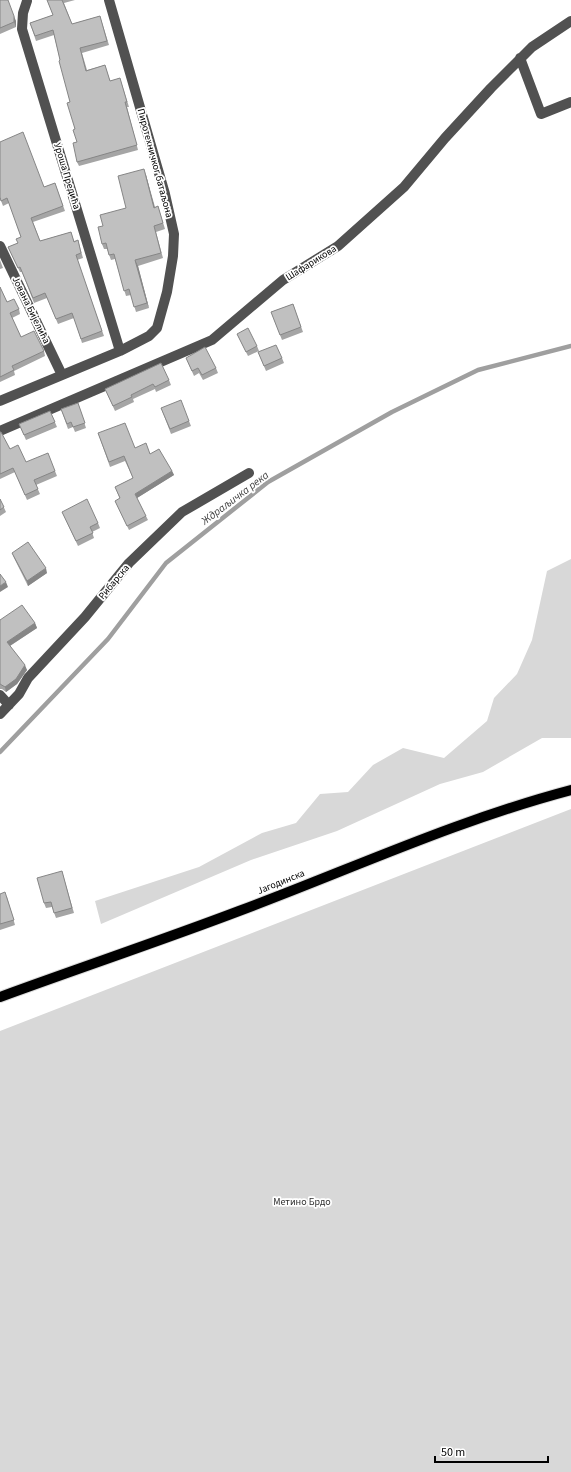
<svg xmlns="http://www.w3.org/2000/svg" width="571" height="1472" font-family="'Source Sans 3',sans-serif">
<rect width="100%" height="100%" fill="#fff"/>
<path fill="#d8d8d8" d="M 571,559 L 571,738 L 542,738 L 483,772 L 440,784 L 337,831 L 251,860 L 101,924 L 95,901 L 199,867 L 262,833 L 296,823 L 320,794 L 348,792 L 373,765 L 403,748 L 444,758 L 487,721 L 494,698 L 517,674 L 532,640 L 547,571 Z
M 571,809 L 571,1472 L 0,1472 L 0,1031 Z"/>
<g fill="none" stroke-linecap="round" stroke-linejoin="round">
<path stroke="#9f9f9f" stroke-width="4.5" d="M 0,752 L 108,639 L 166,563 L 268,482 L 392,412 L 478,370 L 571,346"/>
<defs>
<path id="major" d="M 0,997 C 79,968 160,941 239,911 C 349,870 457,820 571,790"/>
</defs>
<use href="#major" stroke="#dbdbdb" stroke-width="12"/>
<path stroke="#515151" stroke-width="10" d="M 27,1 L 23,13 L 22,29 L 120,351
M 520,58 L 541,114 L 571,102
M 0,246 L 62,375
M 0,401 L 120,351 L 149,336 L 157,328 L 167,292 L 173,256 L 174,234 L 165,194 L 109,0
M 0,431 L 212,340 L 283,280 L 338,246 L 404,187 L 445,138 L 491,88 L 532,47 L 571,21
M 0,695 L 9,705
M 0,714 L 19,694 L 28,678 L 85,617 L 129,563 L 182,512 L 249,473"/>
<use href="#major" stroke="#000" stroke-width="10"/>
</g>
<path fill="#a5a5a5" d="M 0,0 L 16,21 L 16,27 L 0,34 Z
M 47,0 L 75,0 L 64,3 L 72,24 L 100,16 L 109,45 L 82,53 L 87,70 L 105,65 L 110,81 L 120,78 L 129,107 L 127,107 L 138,150 L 79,166 L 77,162 L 77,142 L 70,102 L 54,35 L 36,41 L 30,23 L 53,15 Z
M 146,175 L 155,207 L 158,206 L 165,229 L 156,232 L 163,258 L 138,266 L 149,308 L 136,312 L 131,295 L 126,296 L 115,259 L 111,260 L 107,249 L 104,249 L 102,244 L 103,226 L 126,208 Z
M 55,183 L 65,211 L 33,222 L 40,241 L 71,232 L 74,241 L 78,240 L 83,258 L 77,260 L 104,336 L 82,343 L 74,318 L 58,324 L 47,298 L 34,303 L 22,272 L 20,272 L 8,247 L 18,243 L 21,237 L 9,203 L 3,206 L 0,198 L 44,187 Z
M 0,260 L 3,268 L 0,269 Z
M 0,287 L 7,302 L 19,309 L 20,314 L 12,318 L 21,337 L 44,351 L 45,356 L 14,371 L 15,375 L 0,382 Z
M 293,304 L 303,332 L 282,340 L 271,312 Z
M 237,334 L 257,346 L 259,351 L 248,356 Z
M 258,352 L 282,358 L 284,363 L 266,371 Z
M 186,358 L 216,368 L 218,373 L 203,380 L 199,373 L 194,376 Z
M 169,380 L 171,385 L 156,392 L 155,389 L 133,399 L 134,402 L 115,411 L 105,389 Z
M 78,403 L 86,428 L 75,432 L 73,427 L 68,429 L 61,409 Z
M 161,408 L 189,421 L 191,426 L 171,434 Z
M 50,411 L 57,427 L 26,440 L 19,424 Z
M 0,432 L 10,449 L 26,462 L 55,471 L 57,476 L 36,485 L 40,494 L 27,500 L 15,472 L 0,479 Z
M 98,433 L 150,454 L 172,471 L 174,475 L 137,498 L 148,520 L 129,530 L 115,501 L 120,499 L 115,487 L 133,478 L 125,461 L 110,467 Z
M 0,499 L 6,512 L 0,516 Z
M 62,512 L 98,523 L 100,528 L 92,532 L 94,538 L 78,546 Z
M 12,553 L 47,573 L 28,586 L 14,558 Z
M 0,620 L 35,623 L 37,628 L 10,646 L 27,670 L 17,684 L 6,692 L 2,689 L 0,689 Z
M 62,871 L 74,913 L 56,918 L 52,907 L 46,908 L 44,903 Z
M 0,894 L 7,897 L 15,925 L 0,930 Z"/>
<path fill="#868686" d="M 14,16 L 16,21 L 16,27 L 14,22 Z
M 144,169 L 146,175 L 156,213 L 154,208 Z
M 135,260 L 138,266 L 149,308 L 147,303 Z
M 172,471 L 174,475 L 137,498 L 135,494 Z
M 46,568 L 47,573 L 28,586 L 27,581 Z
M 6,582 L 8,587 L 0,592 L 0,586 Z
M 35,623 L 37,628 L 8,647 L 7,642 Z
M 25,665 L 27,670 L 17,684 L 6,692 L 5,687 Z"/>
<path fill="#c0c0c0" stroke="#868686" d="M 0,0 L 8,0 L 14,16 L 14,22 L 0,28 Z
M 47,0 L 62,0 L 72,24 L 100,16 L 107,41 L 80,48 L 86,71 L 105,65 L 110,81 L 120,78 L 127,102 L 125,102 L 137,145 L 77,162 L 73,143 L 77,142 L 73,130 L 75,129 L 67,103 L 70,102 L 59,61 L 60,60 L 53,30 L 35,36 L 30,23 L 53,15 Z
M 23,132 L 44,187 L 55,183 L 63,206 L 31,218 L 40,241 L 71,232 L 74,242 L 78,240 L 81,253 L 76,255 L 102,331 L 81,339 L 72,313 L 56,319 L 45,293 L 33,298 L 20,267 L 18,268 L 8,247 L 18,243 L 16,239 L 21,237 L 7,198 L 1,201 L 0,197 L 0,142 Z
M 144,169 L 154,208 L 158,206 L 163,223 L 154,226 L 161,253 L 135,260 L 147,303 L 134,307 L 129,289 L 124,291 L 114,254 L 109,255 L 106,243 L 102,244 L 98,227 L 103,226 L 100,215 L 126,208 L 118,176 Z
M 0,287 L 7,302 L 14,299 L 19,309 L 10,313 L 21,337 L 34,331 L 44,351 L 12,366 L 14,370 L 0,377 Z
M 293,304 L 301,327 L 280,335 L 271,312 Z
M 248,328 L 257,346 L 246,352 L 237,334 Z
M 276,345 L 282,358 L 264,366 L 258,352 Z
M 205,347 L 216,368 L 202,375 L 198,368 L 192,371 L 186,358 Z
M 161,363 L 169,380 L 155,387 L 153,384 L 131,395 L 132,397 L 113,406 L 105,389 Z
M 181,400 L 189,421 L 170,429 L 161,408 Z
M 78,403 L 85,423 L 73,427 L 71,422 L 67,424 L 61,409 Z
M 50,411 L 55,422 L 24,435 L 19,424 Z
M 125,423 L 135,448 L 146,443 L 150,454 L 159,449 L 172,471 L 135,494 L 146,516 L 127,526 L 115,501 L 120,498 L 115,487 L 133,478 L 124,456 L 109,462 L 98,433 Z
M 0,432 L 1,432 L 10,449 L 18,445 L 26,462 L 48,453 L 55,471 L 34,480 L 38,489 L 25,495 L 13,468 L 0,474 Z
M 0,499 L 4,507 L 0,510 Z
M 87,499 L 98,523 L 90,527 L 93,533 L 76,541 L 62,512 Z
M 28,542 L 46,568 L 27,581 L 12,553 Z
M 0,574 L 6,582 L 0,586 Z
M 22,605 L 35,623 L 7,642 L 25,665 L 16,679 L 5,687 L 0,684 L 0,620 Z
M 62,871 L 72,908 L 54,913 L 51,902 L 44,903 L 37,878 Z
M 5,892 L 14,920 L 0,924 L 0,894 Z"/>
<g text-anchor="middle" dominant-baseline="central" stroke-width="3.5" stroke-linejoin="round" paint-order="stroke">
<g font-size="10" fill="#000" stroke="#fff">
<text transform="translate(155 163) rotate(75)">Пиротехничког батаљона</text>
<text transform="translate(67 176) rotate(73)">Уроша Предића</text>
<text transform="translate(311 263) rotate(-32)">Шафарикова</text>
<text transform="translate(31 310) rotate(64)">Јована Бијелића</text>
<text transform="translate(114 582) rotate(-50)">Рибарска</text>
<text transform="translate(281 882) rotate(-22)">Јагодинска</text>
</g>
<g font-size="10" fill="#2f2f2f" stroke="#fff">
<text x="302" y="1202">Метино Брдо</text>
</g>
<g font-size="11" font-style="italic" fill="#404040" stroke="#fff">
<text transform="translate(235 498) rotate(-37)">Ждраљичка река</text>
</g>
</g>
<path d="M435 1456v6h113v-6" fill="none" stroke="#000000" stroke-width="2"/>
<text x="441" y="1456" font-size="12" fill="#000000" stroke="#ffffff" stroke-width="3" paint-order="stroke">50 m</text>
</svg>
